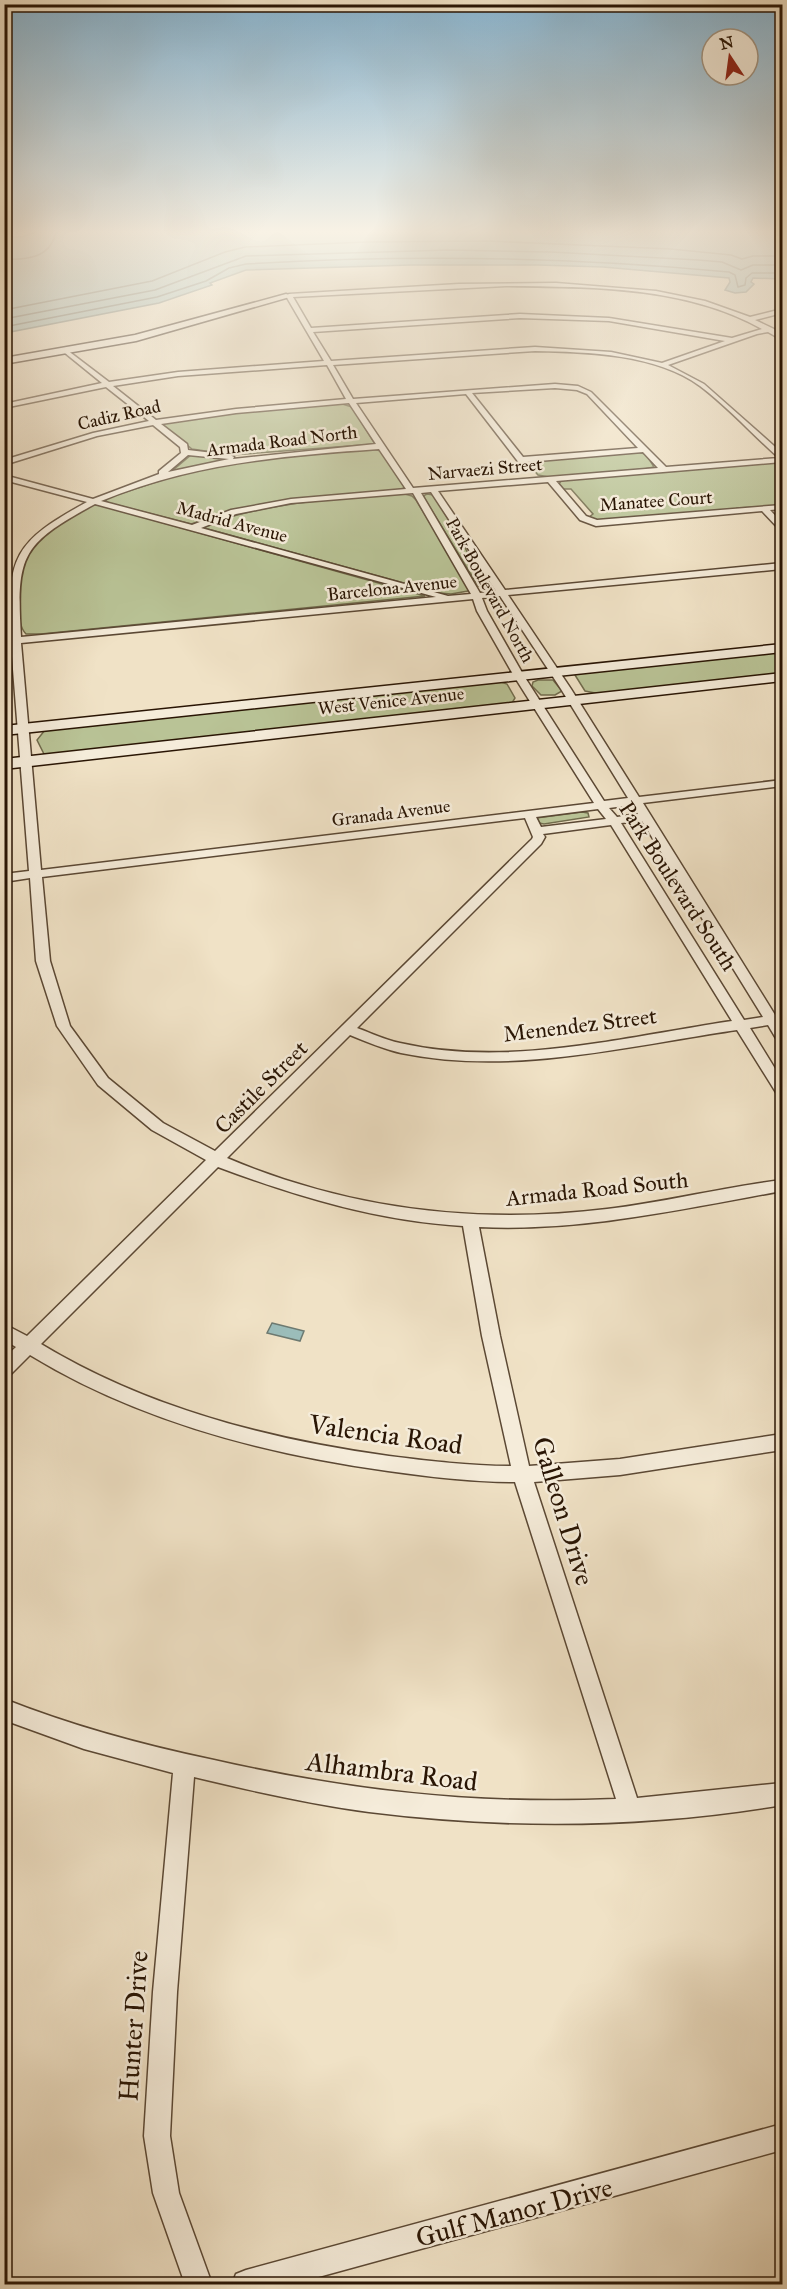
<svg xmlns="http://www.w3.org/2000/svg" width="787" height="2289" font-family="'IM FELL Great Primer',serif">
<rect width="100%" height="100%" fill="#f0e2c6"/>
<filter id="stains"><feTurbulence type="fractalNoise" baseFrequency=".00333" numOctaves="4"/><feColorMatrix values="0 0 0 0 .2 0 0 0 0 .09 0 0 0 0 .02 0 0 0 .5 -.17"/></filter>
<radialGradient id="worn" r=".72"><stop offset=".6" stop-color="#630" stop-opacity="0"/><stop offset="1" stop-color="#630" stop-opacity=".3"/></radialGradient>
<path fill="#b9c396" stroke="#716c4d" stroke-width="1.5" d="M 339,403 L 352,407 L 375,444 L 232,455 L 192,449 L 161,424 L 228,412 Z
M 372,449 L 381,451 L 404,486 L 403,489 L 261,504 L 191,524 L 109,503 L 104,499 L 187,472 L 262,458 Z
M 636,452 L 646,454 L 654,467 L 644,469 L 549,477 L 538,475 L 526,461 Z
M 191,455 L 229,459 L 172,471 Z
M 782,462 L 782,506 L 737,508 L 737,510 L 599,521 L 588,518 L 593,514 L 571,489 L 563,489 L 559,484 L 561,481 L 571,479 Z
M 401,493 L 412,496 L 416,500 L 469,587 L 468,591 L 451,594 L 440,593 L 204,528 L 205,525 C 268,502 334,499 401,493 Z
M 427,494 L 434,495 L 488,587 L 478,586 L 423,496 Z
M 93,505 L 99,505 L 425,596 L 41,634 L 26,634 C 18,626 20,613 19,602 C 18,543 46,530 93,505 Z
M 782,650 L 782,674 L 600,694 L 585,691 L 575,675 L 578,672 Z
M 538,680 L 553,680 L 562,691 L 555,695 L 541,695 L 532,686 L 533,682 Z
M 501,682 L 507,684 L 515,698 L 512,703 L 54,755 L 44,754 L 37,740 L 45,730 Z
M 582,812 L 588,813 L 589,817 L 544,824 L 539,823 L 536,818 Z"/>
<path fill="#9bbdba" stroke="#6d7a71" stroke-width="1.5" d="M 38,231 L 782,231 L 782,279 L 753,278 L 751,282 L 754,284 L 746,292 L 735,293 L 725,290 L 730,282 L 729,278 L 603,267 L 538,265 L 411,265 L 246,270 L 210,283 L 212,285 L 159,303 L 5,333 L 5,237 L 22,237 Z
M 272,1323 L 304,1331 L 300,1341 L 267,1333 Z"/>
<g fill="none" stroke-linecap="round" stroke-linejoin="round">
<path stroke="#62695f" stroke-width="1.5" d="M 4,259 C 28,260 51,258 56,231
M 4,310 L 152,281 L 225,252 L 245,247 L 366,242 L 488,241 L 671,249 L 731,255 L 742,259 L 753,256 L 782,256
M 4,319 L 155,290 L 246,256 L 449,250 L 551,252 L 698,260 L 722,262 L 741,270 L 753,265 L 782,265
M 4,327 L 157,297 L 206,281 L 229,268 L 246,264 C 408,254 568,257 729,272 L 735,275 L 738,287 L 745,285 L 746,278 L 752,273 L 782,273"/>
<defs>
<path id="street" d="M 556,283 L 656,291 L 705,301 L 750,317 L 782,309 L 782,313 L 755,320 L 774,329 L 782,336 L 782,340 L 768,332 L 757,334 L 668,365 L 704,384 L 782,453 L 782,462 L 556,481 L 586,516 L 597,520 L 782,505 L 782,509 L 770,510 L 782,523 L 782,529 L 779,529 L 762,511 L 596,526 L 580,520 L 548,482 L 438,491 L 505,590 L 782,563 L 782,569 L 508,595 L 571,689 L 639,797 L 782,780 L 782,786 L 643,803 L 775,1015 L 782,1015 L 782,1023 L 780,1023 L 782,1041 L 777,1040 L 768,1025 L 750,1028 L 782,1080 L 782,1096 L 777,1094 L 737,1030 C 627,1046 512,1076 401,1053 C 384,1049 367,1042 350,1035 L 227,1158 C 348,1209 477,1225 607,1209 C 666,1202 724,1187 782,1180 L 782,1191 C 682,1209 581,1232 479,1227 L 500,1336 L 529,1466 L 620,1459 L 782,1434 L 782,1450 L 620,1475 L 534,1482 L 637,1798 L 782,1783 L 782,1805 C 647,1828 505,1829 369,1812 C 310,1804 252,1791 194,1777 L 177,1992 L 170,2136 L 179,2193 L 212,2284 L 185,2284 L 153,2193 L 144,2136 L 153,1992 L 173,1773 L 84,1749 L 4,1720 L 4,1699 C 72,1726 142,1745 214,1760 C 351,1791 475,1805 616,1799 L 515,1482 C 473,1482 430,1477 388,1471 C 264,1454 138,1421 30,1355 L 10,1375 L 4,1377 L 4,1358 L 16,1347 L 4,1340 L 4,1324 L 27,1336 L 206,1160 L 152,1130 L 98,1085 L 57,1026 L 36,961 L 30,878 L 4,882 L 4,874 L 29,871 L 11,644 L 4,645 L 4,639 L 11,638 C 7,556 14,542 87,502 L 4,480 L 4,475 L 93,499 L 159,474 L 159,471 L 181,453 L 180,447 L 153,425 L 97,436 L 4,465 L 4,460 L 93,433 L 149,421 L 106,387 L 4,408 L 4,404 L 102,383 L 65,353 L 67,350 L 109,382 L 178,372 L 324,361 L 286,296 L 289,294 L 459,284 ZM 506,286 C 591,287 686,286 762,329 L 732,338 L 609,318 L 520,314 L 311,328 L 293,297 ZM 520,318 L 609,321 L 725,341 L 662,363 L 611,352 L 535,347 L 331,361 L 313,332 ZM 535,351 C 589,352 656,354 700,386 C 728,407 753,435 779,458 L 666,467 L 591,392 L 578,386 L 555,384 L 353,399 L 333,365 ZM 327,365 L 346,399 L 236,409 L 156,420 L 113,386 L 178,376 ZM 555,388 L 577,390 L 587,394 L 638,448 L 523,457 L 472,393 ZM 466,394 L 523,468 L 530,466 L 527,462 L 643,452 L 658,468 L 413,488 L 356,403 ZM 349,403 L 376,444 L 233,459 L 234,457 L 230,455 L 188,450 L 187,444 L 161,424 L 236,413 ZM 379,449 L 406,489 L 291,499 L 231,510 L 192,525 L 101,501 C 193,463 281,456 379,449 ZM 188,455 L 229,459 L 168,472 ZM 431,492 L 496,591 L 480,593 L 421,493 ZM 413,493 L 471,594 L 448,596 L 201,528 L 236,514 L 291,503 ZM 95,504 L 436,597 L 21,637 C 16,554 22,544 95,504 ZM 500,596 L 561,689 L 628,798 L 604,801 L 524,676 L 487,611 L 482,598 ZM 473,599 L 477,611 L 514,676 L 594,803 L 41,870 L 21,643 ZM 632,805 L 638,814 L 617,817 L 609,808 ZM 598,809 L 606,819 L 541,827 L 536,817 ZM 525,818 L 533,837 L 532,839 L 215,1151 L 163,1123 L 108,1078 L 70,1026 L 50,961 L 42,877 ZM 642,821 L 763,1017 L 744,1020 L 621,823 ZM 611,825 L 732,1021 C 624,1037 508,1068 400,1043 C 385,1040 371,1033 357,1028 L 541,844 L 545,837 L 543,834 ZM 218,1167 C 298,1197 378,1221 463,1226 L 482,1336 L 511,1466 C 470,1466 429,1461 389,1456 C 267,1439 147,1408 41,1344 Z
M 782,292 L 782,297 L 779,295 Z
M 782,2124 L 782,2150 L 293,2284 L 232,2284 L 236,2274 L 246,2270 Z"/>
<path id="secondary" d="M 286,294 L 293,296 L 136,341 L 4,364 L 4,358 L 135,335 Z
M 782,644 L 782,652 L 4,735 L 4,726 Z
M 782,673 L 782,681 L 4,769 L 4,759 Z"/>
</defs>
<use href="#street" stroke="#5b4834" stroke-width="3"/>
<use href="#secondary" stroke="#291504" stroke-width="3"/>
<use href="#street" fill="#f5ecda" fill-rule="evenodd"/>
<use href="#secondary" fill="#f5ecda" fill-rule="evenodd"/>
</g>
<linearGradient id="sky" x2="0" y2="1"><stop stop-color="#89b8d6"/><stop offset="0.42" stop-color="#f8f2e5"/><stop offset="1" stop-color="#f8f2e5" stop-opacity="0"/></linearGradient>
<rect width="787" height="552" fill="url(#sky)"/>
<g text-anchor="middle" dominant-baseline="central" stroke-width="5" stroke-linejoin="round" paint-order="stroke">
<g font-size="18" fill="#291504" stroke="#f5ecda">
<text transform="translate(119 415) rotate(-13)">Cadiz Road</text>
<text transform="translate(282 441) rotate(-7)">Armada Road North</text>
<text transform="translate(485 469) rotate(-5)">Narvaezi Street</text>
<text transform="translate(656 501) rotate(-4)">Manatee Court</text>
<text transform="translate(232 522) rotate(15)">Madrid Avenue</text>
<text transform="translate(392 588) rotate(-6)">Barcelona Avenue</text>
<text transform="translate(490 590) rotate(61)">Park Boulevard North</text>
<text transform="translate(391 701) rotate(-6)">West Venice Avenue</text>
<text transform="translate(391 813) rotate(-7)">Granada Avenue</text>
</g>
<g font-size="22" fill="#291504" stroke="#f5ecda">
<text transform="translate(678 886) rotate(57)">Park Boulevard South</text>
<text transform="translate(580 1025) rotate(-7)">Menendez Street</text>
<text transform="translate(261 1087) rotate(-45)">Castile Street</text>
<text transform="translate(597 1189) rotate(-6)">Armada Road South</text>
</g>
<g font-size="27" fill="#291504" stroke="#f5ecda">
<text transform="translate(386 1434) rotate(8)">Valencia Road</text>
<text transform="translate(564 1511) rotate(73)">Galleon Drive</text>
<text transform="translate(392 1771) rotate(7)">Alhambra Road</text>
<text transform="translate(133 2026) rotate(-86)">Hunter Drive</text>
<text transform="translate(514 2212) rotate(-15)">Gulf Manor Drive</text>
</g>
</g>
<rect width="787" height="2289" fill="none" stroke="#f0e2c6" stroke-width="24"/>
<rect x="6" y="6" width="775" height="2277" fill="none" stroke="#291504" stroke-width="3"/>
<rect x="12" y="12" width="763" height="2265" fill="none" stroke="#291504" stroke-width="1.5"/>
<g transform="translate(730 57) rotate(347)"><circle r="28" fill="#f5ecda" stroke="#a39684" stroke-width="1.5"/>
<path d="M0-4.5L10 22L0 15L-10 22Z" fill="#8f2418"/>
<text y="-9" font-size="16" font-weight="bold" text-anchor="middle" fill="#291504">N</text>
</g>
<rect width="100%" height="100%" filter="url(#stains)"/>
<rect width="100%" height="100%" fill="url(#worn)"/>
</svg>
